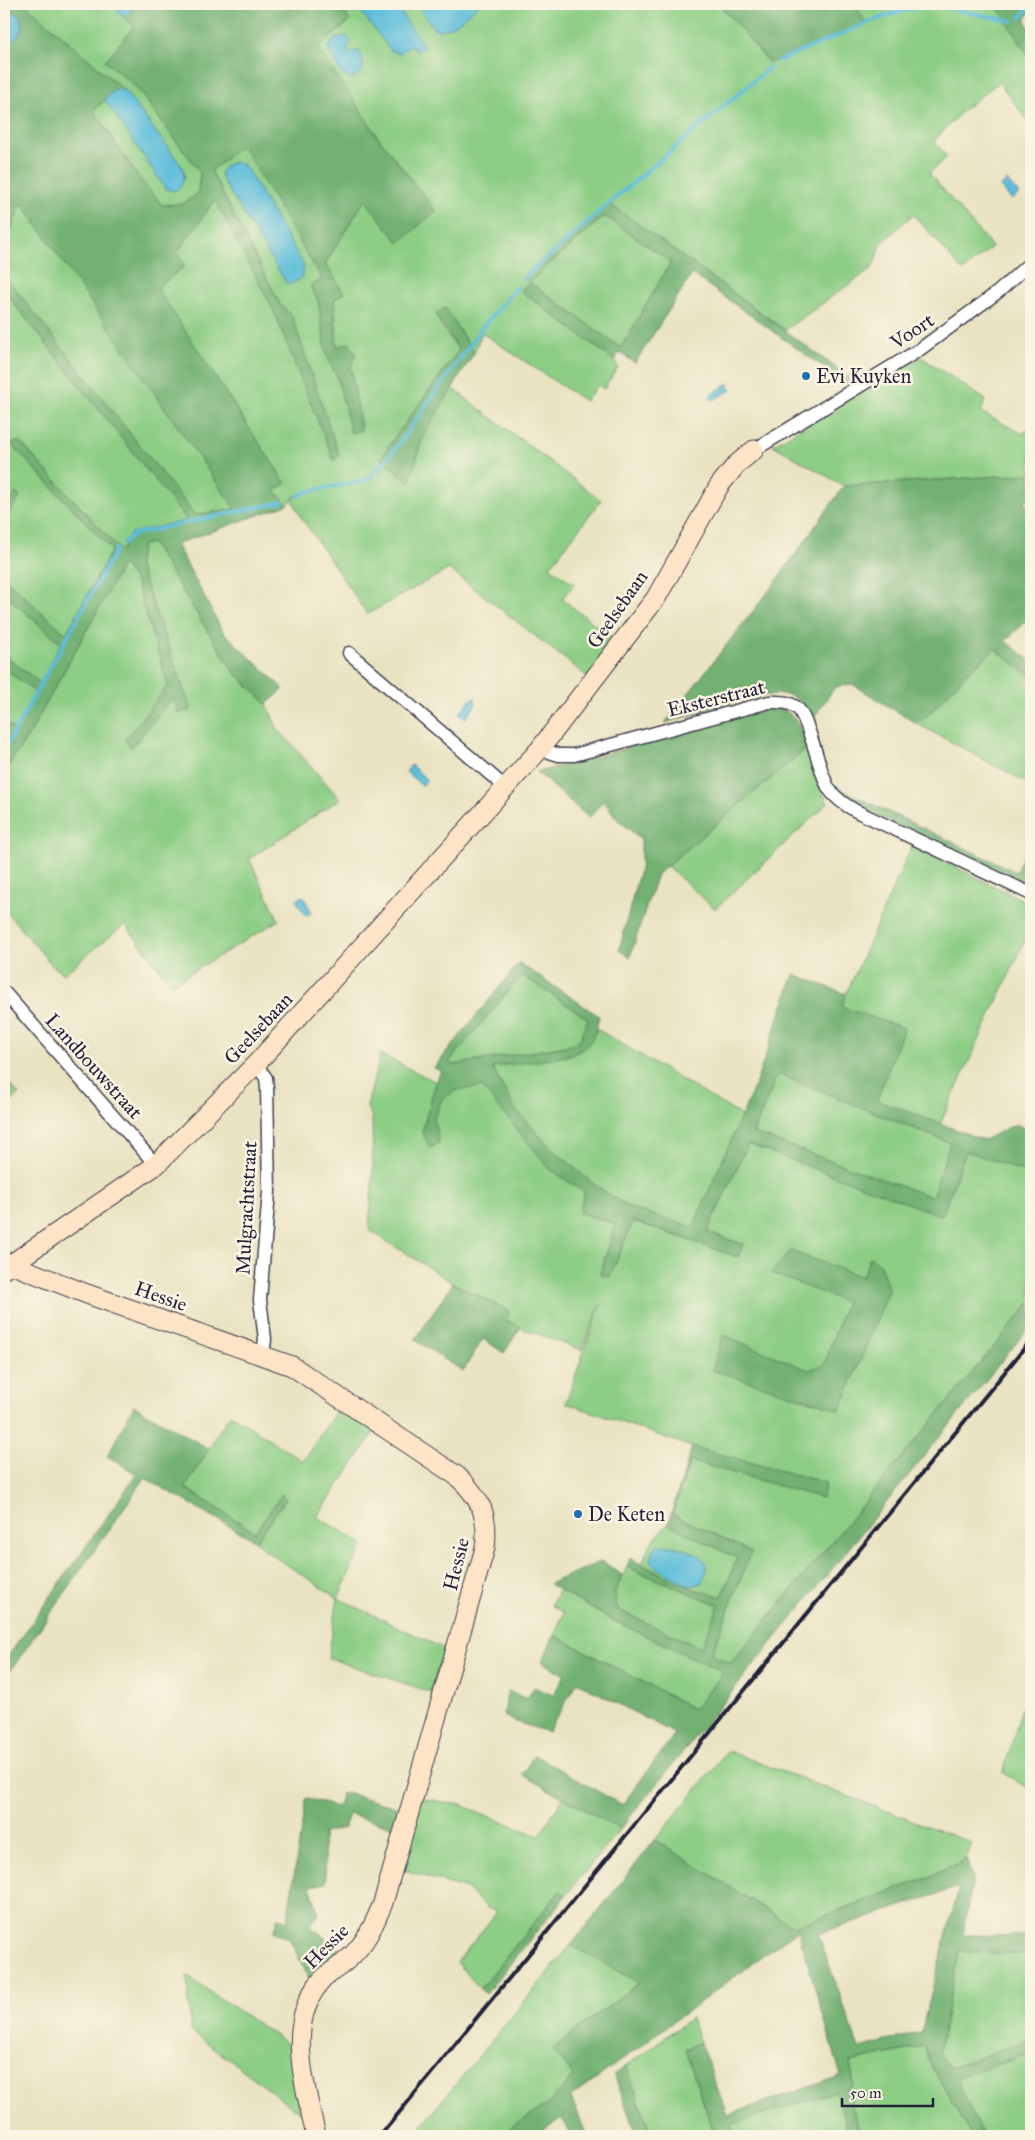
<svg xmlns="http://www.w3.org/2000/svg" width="1035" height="2140" font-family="'IM FELL Great Primer',serif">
<rect width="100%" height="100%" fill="#fcf5e5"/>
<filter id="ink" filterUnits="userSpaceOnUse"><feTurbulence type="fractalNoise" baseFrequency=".02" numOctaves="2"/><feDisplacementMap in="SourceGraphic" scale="10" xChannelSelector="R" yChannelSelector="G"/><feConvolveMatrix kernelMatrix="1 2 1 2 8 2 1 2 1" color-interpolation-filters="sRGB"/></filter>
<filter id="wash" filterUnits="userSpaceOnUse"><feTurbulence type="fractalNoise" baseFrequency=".0096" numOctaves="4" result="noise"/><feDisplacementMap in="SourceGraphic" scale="20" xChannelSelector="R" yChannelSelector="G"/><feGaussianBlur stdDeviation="1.12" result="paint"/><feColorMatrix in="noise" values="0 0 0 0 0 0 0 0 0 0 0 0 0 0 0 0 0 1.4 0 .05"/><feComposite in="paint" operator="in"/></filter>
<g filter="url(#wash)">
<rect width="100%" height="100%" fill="#e9e3c2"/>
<path fill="#8dce85" stroke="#587860" d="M 25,4 L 111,4 L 134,27 L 105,61 L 135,86 L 200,172 L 198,193 L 183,204 L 162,205 L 139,178 L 94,111 L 105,100 L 166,189 L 185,178 L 183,168 L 125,91 Z
M 339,4 L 718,4 L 736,23 L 769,63 L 866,24 L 854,4 L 995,4 L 1031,59 L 1031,126 L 999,82 L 964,109 L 934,141 L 947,157 L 929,173 L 992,247 L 963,271 L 913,214 L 882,243 L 872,268 L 785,330 L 608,203 L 529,282 L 605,216 L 671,262 L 621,348 L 529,282 L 521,290 L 615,361 L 618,367 L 604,389 L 598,385 L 585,401 L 482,333 L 474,353 L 445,308 L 436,315 L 442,327 L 459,350 L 380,458 L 410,481 L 423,436 L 452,388 L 601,500 L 550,567 L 574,584 L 562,599 L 616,641 L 588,677 L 449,569 L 367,614 L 301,517 L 293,501 L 296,495 L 287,505 L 275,490 L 286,484 L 156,288 L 185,266 L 176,253 L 216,199 L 272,307 L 292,316 L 280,304 L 211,171 L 242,144 L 322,279 L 310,286 L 318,300 L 326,353 L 338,380 L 351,433 L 361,430 L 351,367 L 356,353 L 337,348 L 334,300 L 344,293 L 325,264 L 365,199 L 436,211 L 381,141 L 318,48 L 350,21 Z
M 22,203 L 236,509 L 195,515 L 4,275 L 4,246 Z
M 4,291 L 188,521 L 131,533 L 121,551 L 11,444 L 112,550 L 66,634 L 4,578 L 4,520 L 20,497 L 16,494 L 4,510 Z
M 921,357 L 986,400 L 981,412 L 1023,434 L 1029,427 L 1031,428 L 1031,474 L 844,486 L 773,445 Z
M 152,543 L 234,672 L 267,704 L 277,728 L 340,799 L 249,859 L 279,920 L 171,985 L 125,924 L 64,974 L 52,965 L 4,909 L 4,772 L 30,733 L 123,564 L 136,582 L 168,685 L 131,748 L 173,698 L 191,710 L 138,563 L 142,545 Z
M 4,594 L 61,643 L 40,683 L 4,655 Z
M 995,649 L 1031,676 L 1031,785 L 914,722 L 925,718 L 965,675 Z
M 4,668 L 35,692 L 15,730 L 4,721 Z
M 807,748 L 815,778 L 828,803 L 715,909 L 667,866 Z
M 912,846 L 1031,904 L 1031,928 L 940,1124 L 877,1100 L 842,1007 L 846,994 Z
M 522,974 L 588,1019 L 581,1038 L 572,1045 L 453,1065 L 449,1061 Z
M 597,1029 L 742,1116 L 693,1228 L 630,1208 L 592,1183 L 549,1146 L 515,1109 L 492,1067 L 572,1055 L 586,1047 Z
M 380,1054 L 436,1082 L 422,1132 L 439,1143 L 434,1119 L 442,1098 L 457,1090 L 482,1086 L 550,1169 L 584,1192 L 616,1224 L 600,1273 L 610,1276 L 633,1221 L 738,1257 L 743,1244 L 707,1232 L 748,1144 L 942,1215 L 966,1150 L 1031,1174 L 1031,1302 L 731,1663 L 711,1655 L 751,1552 L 672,1514 L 690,1460 L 822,1498 L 826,1483 L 692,1447 L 566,1403 L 600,1305 L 582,1350 L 521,1328 L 505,1320 L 509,1311 L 453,1283 L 369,1230 L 373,1173 L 372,1117 L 367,1107 Z
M 778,1074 L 951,1143 L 932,1198 L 753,1133 Z
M 4,1079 L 19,1094 L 4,1110 Z
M 340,1405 L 376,1430 L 317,1517 L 363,1544 L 338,1598 L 444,1649 L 430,1692 L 328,1658 L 338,1598 L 264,1550 L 256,1541 L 286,1499 L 282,1495 L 255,1533 L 185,1487 L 230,1414 L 303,1461 Z
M 668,1524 L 737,1558 L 722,1597 C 693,1592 667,1577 642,1564 L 650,1544 Z
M 627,1567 L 719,1605 L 701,1649 L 617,1609 L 615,1592 Z
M 559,1590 L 612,1620 L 724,1672 L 694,1709 L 554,1635 L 564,1613 L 551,1605 Z
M 1025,1698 L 1031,1700 L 1031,1790 L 1003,1773 Z
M 728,1751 L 972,1843 L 966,1859 L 927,1878 L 794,1927 L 655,1840 Z
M 420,1798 L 461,1805 L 539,1836 L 563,1798 L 620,1829 L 566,1895 L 560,1891 L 480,1989 L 457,1962 L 497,1912 L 486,1907 L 467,1889 L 401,1869 Z
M 571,1945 L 640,1982 L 552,2049 L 574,2076 L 548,2104 L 498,2136 L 413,2136 Z
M 959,1950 L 1031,1955 L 1031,2039 L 949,2068 L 939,2053 Z
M 187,1976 L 292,2047 L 303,2115 L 191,2031 Z
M 691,2018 L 700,2042 L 685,2049 L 715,2136 L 652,2136 L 626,2066 Z
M 925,2046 L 928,2060 L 971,2135 L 861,2136 L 847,2088 L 854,2085 L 850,2062 Z
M 1031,2053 L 1031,2136 L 982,2136 L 956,2078 Z
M 836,2091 L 849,2136 L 734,2136 L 730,2125 Z"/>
<path fill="#72b172" stroke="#4a6a56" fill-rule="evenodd" d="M 4,4 L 25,4 L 125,91 L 118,89 L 109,94 L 94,111 L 139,178 L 162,205 L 183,204 L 198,193 L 200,172 L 135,86 L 105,61 L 134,27 L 123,16 L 129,15 L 130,9 L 126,4 L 339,4 L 350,21 L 318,48 L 381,141 L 436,211 L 399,243 L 365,200 L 325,264 L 344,293 L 334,300 L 337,347 L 349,343 L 356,353 L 351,367 L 361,430 L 351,433 L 338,380 L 326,353 L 318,300 L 310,286 L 322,279 L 242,145 L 211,171 L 280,304 L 292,316 L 339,455 L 334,461 L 272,307 L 215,200 L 177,253 L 185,266 L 157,288 L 286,484 L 275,490 L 287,505 L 176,544 L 223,632 L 284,689 L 267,704 L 234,672 L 152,543 L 142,545 L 138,563 L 191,710 L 178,713 L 173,698 L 131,748 L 125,740 L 168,685 L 136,582 L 123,564 L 30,733 L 4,772 L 4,745 L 7,740 L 4,738 L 4,721 L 15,730 L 35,692 L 4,668 L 4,655 L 40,683 L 61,643 L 4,594 L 4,578 L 66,634 L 112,550 L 11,444 L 19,441 L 121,551 L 131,533 L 187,520 L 4,291 L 4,275 L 195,515 L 235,509 L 22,203 L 4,246 L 4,49 L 15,39 L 20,17 Z
M 718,4 L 854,4 L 866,23 L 769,63 L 736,23 Z
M 995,4 L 1031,4 L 1031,11 L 1025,20 L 1031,31 L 1031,59 Z
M 609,203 L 857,383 L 850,386 L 692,274 L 635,363 L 619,352 L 615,361 L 521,291 L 529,282 L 523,276 ZM 604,216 L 671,262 L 621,348 L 529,282 Z
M 445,308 L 474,353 L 423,436 L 410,482 L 380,458 L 459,350 L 436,315 Z
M 1031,474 L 1031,500 L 1023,501 L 1031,510 L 1031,617 L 1005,641 L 1031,661 L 1031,676 L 995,649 L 965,675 L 925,718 L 914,722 L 852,684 L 835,687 L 813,719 C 806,710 800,699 789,695 C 771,688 687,717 665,723 L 772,587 L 844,486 Z
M 16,493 L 20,497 L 4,520 L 4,510 Z
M 778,707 C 798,715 801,729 807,748 L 657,874 L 630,957 L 619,950 L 641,865 L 641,839 L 619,821 L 603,801 L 589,818 L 537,772 C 618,754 696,721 778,707 Z
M 838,788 L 1016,872 L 1031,838 L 1030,874 L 1031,876 L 1031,887 L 858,806 L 837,792 Z
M 519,963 L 599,1016 C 597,1027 594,1040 585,1047 C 568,1062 515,1061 492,1068 L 515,1109 L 549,1146 L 592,1183 L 630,1208 L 693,1227 L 756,1083 L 794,974 L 846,994 L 842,1007 L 904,1028 L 877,1100 L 984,1140 L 1016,1124 L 1031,1131 L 1031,1174 L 966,1151 L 942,1216 L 748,1144 L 707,1232 L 743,1244 L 738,1257 L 633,1221 L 610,1277 L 600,1274 L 616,1224 L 579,1213 L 584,1192 L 550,1169 L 482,1087 L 457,1090 L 442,1099 L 434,1119 L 439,1143 L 430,1148 L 422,1132 L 436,1082 L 441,1071 L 434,1068 ZM 522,975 L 588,1019 L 581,1038 L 572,1045 L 454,1065 L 449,1062 ZM 778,1074 L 950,1143 L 932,1197 L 753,1133 Z
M 791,1251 L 862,1277 L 870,1257 L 880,1264 L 889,1291 L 840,1410 L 712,1370 L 723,1335 L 808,1370 L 824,1365 L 846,1302 L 771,1273 Z
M 453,1283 L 509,1311 L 506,1320 L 521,1327 L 504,1353 L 483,1339 L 463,1371 L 415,1340 Z
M 1031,1302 L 1031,1325 L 620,1829 L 522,1775 L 534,1755 L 622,1805 L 675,1734 L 577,1682 L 548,1732 L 516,1722 L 504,1716 C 506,1707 505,1699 508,1691 L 527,1699 L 534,1687 L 553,1695 L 565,1675 L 542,1662 L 554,1635 L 694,1709 L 723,1672 L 612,1620 L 549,1584 L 602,1561 L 622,1575 L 615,1592 L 617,1609 L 701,1648 L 719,1605 L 627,1567 L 630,1558 C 656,1572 694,1593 722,1596 L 737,1558 L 668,1524 L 692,1447 L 826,1483 L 822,1498 L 690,1461 L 672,1514 L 751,1552 L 711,1655 L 731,1663 Z
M 134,1406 L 209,1449 L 185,1488 L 255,1532 L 282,1494 L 286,1499 L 256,1541 L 145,1478 L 4,1680 L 4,1662 L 137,1474 L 107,1456 Z
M 449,1647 L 436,1694 L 430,1692 L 444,1649 Z
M 343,1792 L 403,1809 L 397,1828 L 349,1814 L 344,1828 L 323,1833 L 326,1883 L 310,1886 L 319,1914 L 310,1926 L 344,1953 L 310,1981 L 289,1938 L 273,1933 L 278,1917 L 287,1921 L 306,1798 L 337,1807 Z
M 655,1840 L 794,1927 L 927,1878 L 966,1859 L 973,1879 L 962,1935 L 1031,1936 L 1031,1955 L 959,1951 L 939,2052 L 949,2068 L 1031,2039 L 1031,2053 L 957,2078 L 982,2136 L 967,2136 L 971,2135 L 928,2060 L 925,2046 L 850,2062 L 854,2085 L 847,2089 L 861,2136 L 849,2136 L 836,2091 L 731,2125 L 734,2136 L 715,2136 L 685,2049 L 700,2042 L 727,2115 L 841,2076 L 798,1930 L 571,2097 L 587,2136 L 570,2136 L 562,2118 L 534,2136 L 498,2136 L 548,2104 L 574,2076 L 552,2049 L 639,1983 L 571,1945 ZM 959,1887 L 921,2032 L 859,2048 L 818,1934 Z
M 560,1891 L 566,1895 L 486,1994 L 480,1989 Z
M 626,2066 L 652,2136 L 637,2136 L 614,2074 Z"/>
<path fill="#5cbdda" stroke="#3f708a" d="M 111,4 L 126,4 L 131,9 L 129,15 L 123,16 Z
M 355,4 L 395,4 L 424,47 L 417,52 L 411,45 L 398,54 L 395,51 L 392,52 Z
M 417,4 L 479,4 C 467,14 451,34 434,29 Z
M 4,5 L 20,17 L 23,28 L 15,39 L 4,49 Z
M 346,36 L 351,41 L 347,49 L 350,54 L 358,50 C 367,63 365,74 350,79 L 342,74 L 328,50 C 331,40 336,38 346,36 Z
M 118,89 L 125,91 L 183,168 C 185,179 184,184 175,191 L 166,189 L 105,100 L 109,94 Z
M 237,162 L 245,166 L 304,266 L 302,277 L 293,283 L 287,284 L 222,179 L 221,171 L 228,164 Z
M 1007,181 L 1019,194 L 1012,200 L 1000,187 Z
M 728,384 L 731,390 L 713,400 L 710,395 Z
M 475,698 L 476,704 L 465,719 L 459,713 L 470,700 Z
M 411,765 L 427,780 L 422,786 L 406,772 Z
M 303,896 L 312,912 L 306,916 L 296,900 Z
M 657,1545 C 677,1546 722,1552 701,1583 L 689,1586 L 656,1568 L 650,1561 L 652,1552 Z"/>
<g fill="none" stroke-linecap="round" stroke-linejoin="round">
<path stroke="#5cbdda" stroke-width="4" d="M 1020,18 L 1031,5
M 778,61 L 875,20 L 901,11 L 933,5 L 1012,21
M 523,279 L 601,210 L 770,67
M 298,496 L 305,492 L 364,481 L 370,478 L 390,456 L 482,328 L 517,287
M 124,543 L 134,534 L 282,502
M 4,750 L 116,549"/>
</g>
</g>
<g filter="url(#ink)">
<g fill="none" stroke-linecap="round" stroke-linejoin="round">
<defs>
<path id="street" d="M 754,450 L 919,350 L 998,292 L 1031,262
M 349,653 L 505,787
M 540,749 L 559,755 L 574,755 L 769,702 C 779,702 787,701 796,707 C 809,716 818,770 829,789 C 836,799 845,805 856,811 L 1031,894
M 4,992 L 156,1165
M 256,1064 L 266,1078 L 267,1087 L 269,1192 L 260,1300 L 265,1339 L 263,1356"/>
<path id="secondary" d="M 13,1265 L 87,1294 L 292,1366 L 457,1476 C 481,1498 489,1516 485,1548 L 383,1903 C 374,1925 365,1945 347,1960 C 339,1967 330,1972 323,1979 C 283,2021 306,2087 316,2136
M 4,1269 L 156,1165 L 256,1064 L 540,749 L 656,598 L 719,486 L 737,464 L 754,450"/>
</defs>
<use href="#street" stroke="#403f4f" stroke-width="15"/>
<use href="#secondary" stroke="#403f4f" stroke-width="21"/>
<use href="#street" stroke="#fff" stroke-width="12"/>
<use href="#secondary" stroke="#fee4c6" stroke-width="19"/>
<path stroke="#22223b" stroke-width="4" d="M 380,2136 L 1031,1340"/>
</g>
</g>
<g fill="#1f6fb2" stroke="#fcf5e5" stroke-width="2">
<circle cx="806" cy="376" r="5"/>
<circle cx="578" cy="1514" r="5"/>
</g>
<g text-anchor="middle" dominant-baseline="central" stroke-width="5" stroke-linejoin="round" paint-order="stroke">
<g font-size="20" fill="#22223b" stroke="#fcf5e5">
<text transform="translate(912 331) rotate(-34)">Voort</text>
<text transform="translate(617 609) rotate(-55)">Geelsebaan</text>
<text transform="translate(716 698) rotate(-14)">Eksterstraat</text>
<text transform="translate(258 1028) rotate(-47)">Geelsebaan</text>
<text transform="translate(94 1066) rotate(48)">Landbouwstraat</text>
<text transform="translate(246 1208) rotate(-87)">Mulgrachtstraat</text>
<text transform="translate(161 1296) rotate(19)">Hessie</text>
<text transform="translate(456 1564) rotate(-76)">Hessie</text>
<text transform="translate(326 1946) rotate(-45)">Hessie</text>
</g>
<g font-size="20" fill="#22223b" stroke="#fcf5e5" text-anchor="start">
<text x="816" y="376">Evi Kuyken</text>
<text x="588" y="1514">De Keten</text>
</g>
</g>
<rect width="1035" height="2140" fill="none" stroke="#fcf5e5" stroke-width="20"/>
<path d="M842 2098v8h91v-8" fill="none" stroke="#22223b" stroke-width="2.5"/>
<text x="850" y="2098" font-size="15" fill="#22223b" stroke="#fcf5e5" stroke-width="4" paint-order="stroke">50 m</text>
</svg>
